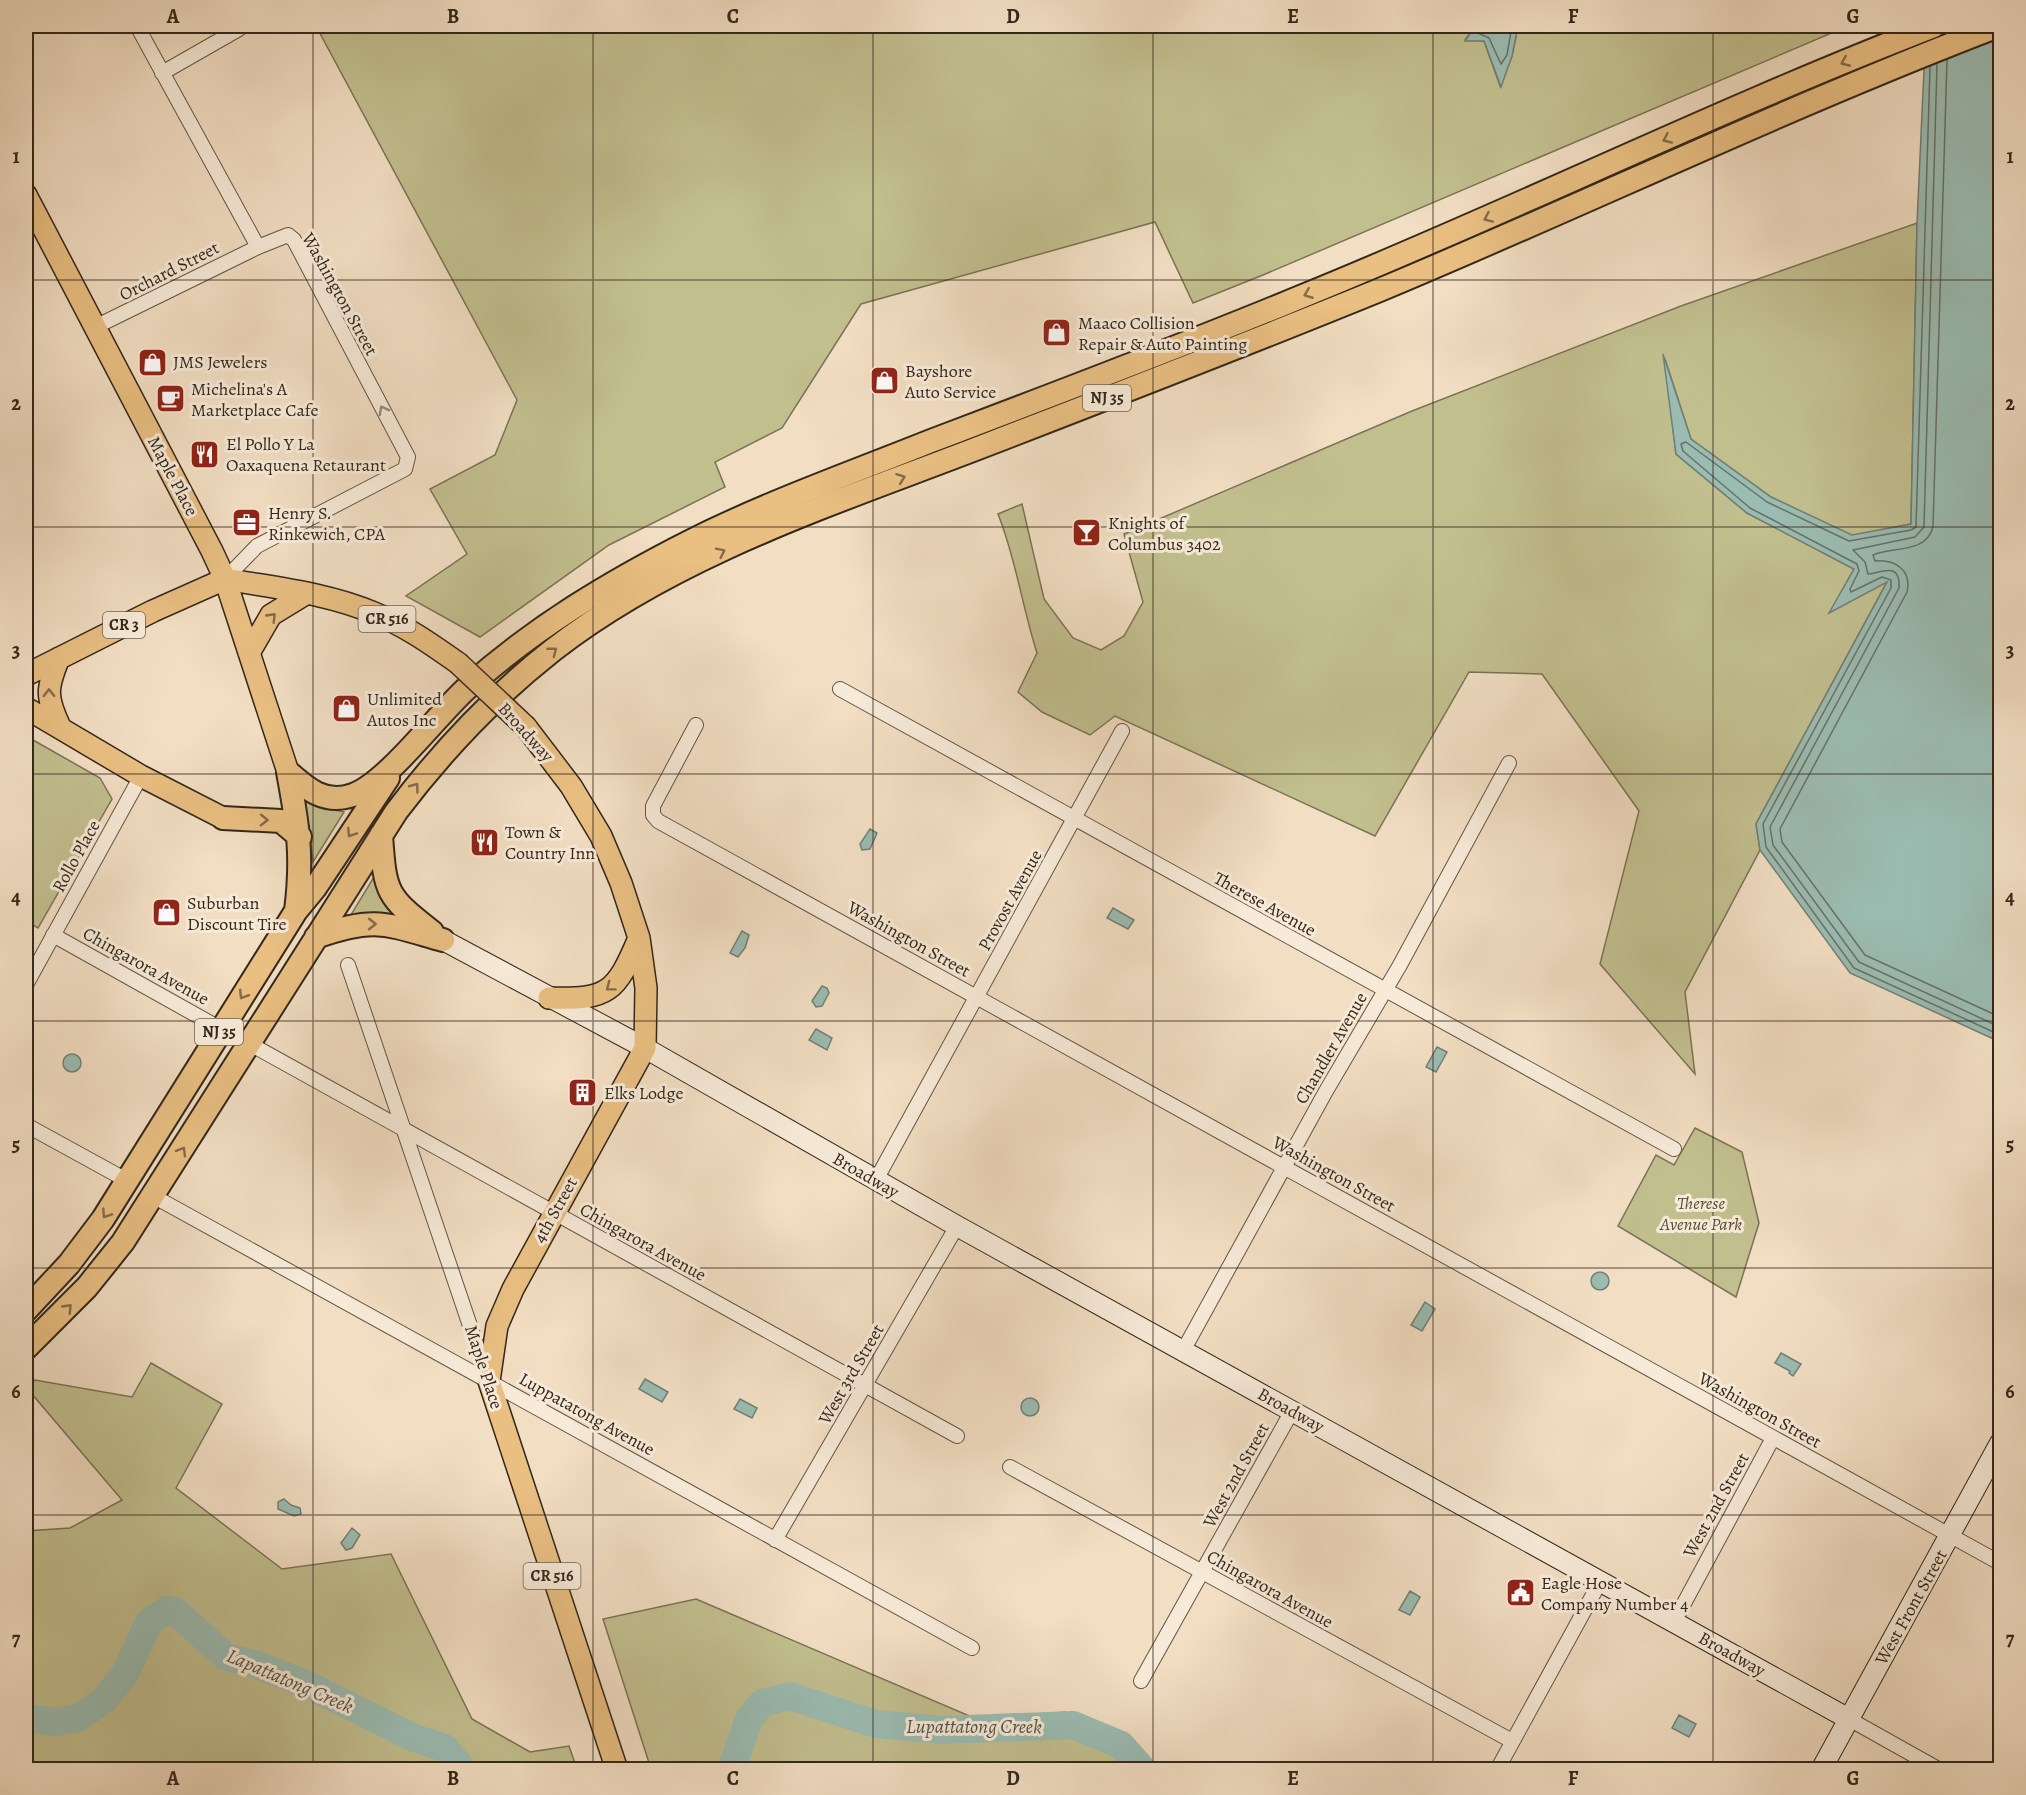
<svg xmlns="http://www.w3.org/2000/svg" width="2026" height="1795" font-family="Alegreya,serif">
<rect width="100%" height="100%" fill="#f2dec3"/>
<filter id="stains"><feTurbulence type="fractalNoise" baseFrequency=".00333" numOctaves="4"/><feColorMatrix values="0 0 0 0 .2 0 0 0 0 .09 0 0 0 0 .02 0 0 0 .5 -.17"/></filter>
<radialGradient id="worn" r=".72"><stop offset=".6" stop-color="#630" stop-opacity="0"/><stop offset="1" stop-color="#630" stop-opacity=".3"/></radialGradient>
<path fill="#c2bf8f" stroke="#7a7355" stroke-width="1.5" d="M 316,26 L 1475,26 L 1465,40 L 1484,41 L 1500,86 L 1512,56 L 1518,26 L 1848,26 L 1263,275 L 1193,303 L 1155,222 L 861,304 L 782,428 L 715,462 L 725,487 L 609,545 L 480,637 L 406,596 L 467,554 L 430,489 L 495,455 L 517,400 Z
M 1917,223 L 1911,524 L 1852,536 L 1771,497 L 1691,439 L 1665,359 L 1676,454 L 1747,513 L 1854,569 L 1830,612 L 1888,580 L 1756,824 L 1760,850 L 1685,992 L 1695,1074 L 1600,964 L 1639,811 L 1542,674 L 1469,672 L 1375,836 L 1115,716 L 1090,735 L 1042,712 L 1018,692 L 1037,653 C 1022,606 1016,559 998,514 L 1022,504 L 1044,599 L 1073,638 L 1101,650 L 1124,636 L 1143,602 L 1124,534 L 1412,411 L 1681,306 Z
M 26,736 L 100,778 L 112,799 L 38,928 L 26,921 Z
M 301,795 L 316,806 L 344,812 L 313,862 L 309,826 L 299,797 Z
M 377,872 L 403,920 L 349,918 Z
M 1695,1128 L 1742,1152 L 1759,1223 L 1736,1297 L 1618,1226 L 1656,1155 L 1674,1165 Z
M 151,1363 L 222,1404 L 176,1488 L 282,1569 L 391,1554 L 472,1719 L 530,1752 L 569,1746 L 577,1769 L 26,1769 L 26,1531 L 70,1528 L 122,1500 L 26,1387 L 35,1380 L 132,1397 Z
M 696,1599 L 981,1721 L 1065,1712 L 1129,1740 L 1151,1769 L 651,1769 L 603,1619 Z"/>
<path fill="#9bbcb2" stroke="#718076" stroke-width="1.5" d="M 1475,26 L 1518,26 L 1512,56 L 1501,87 L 1484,41 L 1465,41 Z
M 1926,26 L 2000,26 L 2000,1042 L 1850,973 L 1760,850 L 1756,824 L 1887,582 L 1829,613 L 1854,569 L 1747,513 L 1676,454 L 1663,354 L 1691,439 L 1771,497 L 1852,535 L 1911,524 L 1917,223 Z
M 870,829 L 877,833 L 870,849 L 862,850 L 860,844 Z
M 1113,908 L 1134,920 L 1128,929 L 1107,918 Z
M 742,931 L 749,935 L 745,948 L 738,957 L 730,953 Z
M 822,986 L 827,988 L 829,993 L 822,1006 L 816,1007 L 812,1001 Z
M 816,1029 L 832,1038 L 827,1050 L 809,1040 Z
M 1437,1047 L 1447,1052 L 1436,1072 L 1426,1067 Z
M63 1063a9 9 0 1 1 18 0a9 9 0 1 1-18 0Z
M1591 1281a9 9 0 1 1 18 0a9 9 0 1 1-18 0Z
M 1425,1302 L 1435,1309 L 1422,1331 L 1411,1325 Z
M 1781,1353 L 1801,1364 L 1793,1376 L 1789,1373 L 1790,1371 L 1775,1363 Z
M 645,1379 L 668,1392 L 662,1402 L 639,1389 Z
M1021 1407a9 9 0 1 1 18 0a9 9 0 1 1-18 0Z
M 740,1399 L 757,1408 L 752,1418 L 734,1409 Z
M 284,1499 L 291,1505 L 300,1508 L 301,1514 L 294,1516 L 278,1509 L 278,1502 Z
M 352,1528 L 360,1535 L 352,1548 L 346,1550 L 341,1543 Z
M 1410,1591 L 1420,1597 L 1410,1615 L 1399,1610 Z
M 1679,1715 L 1696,1724 L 1689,1737 L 1672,1728 Z"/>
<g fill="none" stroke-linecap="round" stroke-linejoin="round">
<path stroke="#677266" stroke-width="1.5" d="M 1479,26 L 1478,33 L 1489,38 L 1501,64 L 1507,55 L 1512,26
M 1947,60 L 1933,527 C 1926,554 1893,546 1873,555 L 1875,561 C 1895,559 1912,570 1907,592 L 1780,829 L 1782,842 L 1865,955 L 2000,1017
M 1937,64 L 1924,527 L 1915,537 L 1853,550 L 1865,562 L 1868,574 C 1881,573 1901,561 1899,588 L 1770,827 L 1773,845 L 1859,962 L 2000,1027
M 1930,67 L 1916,527 L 1911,530 L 1849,541 L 1767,502 L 1686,442 L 1681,444 L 1683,451 L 1750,508 L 1857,564 L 1859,571 L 1850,589 L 1851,592 L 1882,577 L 1891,580 L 1891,588 L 1763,824 L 1766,847 L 1854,968 L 2000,1035"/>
<path stroke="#9bbcb2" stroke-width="28" d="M 26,1718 L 56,1722 L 78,1718 L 103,1701 L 125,1674 L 149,1622 L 167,1610 L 175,1611 L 226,1657 L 255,1664 L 306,1684 L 414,1738 L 445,1748 L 463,1770
M 731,1770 L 749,1719 L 762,1703 L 790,1696 L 876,1724 L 942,1730 L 1073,1725 L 1121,1745 L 1143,1770"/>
<defs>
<path id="minor" d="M 137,26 L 258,247
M 162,73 L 239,29
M 95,327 L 258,247 L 288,235 L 294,240 L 408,457 L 405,469 L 257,546 L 225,579
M 840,689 L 1674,1149
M 696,725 L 653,806 L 653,815 L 658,821 L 2000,1563
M 53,935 L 221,1029
M 348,965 L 487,1376
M 26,985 L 141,776
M 250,1044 L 957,1436
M 26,1125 L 128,1181
M 876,1180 L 1122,731
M 153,1196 L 972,1648
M 1183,1351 L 1326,1091 L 1400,965 L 1509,763
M 1010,1467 L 1512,1741
M 775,1540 L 957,1226
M 1674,1622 L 1773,1438
M 1141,1681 L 1292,1411
M 1849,1719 L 1940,1770
M 1497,1770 L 1600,1582"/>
<path id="secondary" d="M 443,940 L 645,1048 L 957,1226 L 1849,1719
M 1821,1770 L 2000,1443"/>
<path id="primary" d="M 26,195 L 212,551 L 225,579 L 288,772
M 225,579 C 275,588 327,593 374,613 C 404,625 431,644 458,663
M 249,653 L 271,615 L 307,593
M 59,658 C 46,689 46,697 60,727
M 26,675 L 153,611 L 225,579
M 26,708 L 141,776 L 223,818
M 526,727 L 571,786 L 601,836 L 621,883 L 639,938 L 646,988 L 645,1048 L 513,1289 L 497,1326 L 489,1381 L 617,1770
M 549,998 C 609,1000 616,992 639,938"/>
<path id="trunk" d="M 288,772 C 307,789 325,805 353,795 C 387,783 437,715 467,688 C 535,627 610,582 691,541 C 769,502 851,473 931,441 C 1055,394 1180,347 1303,296 C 1515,210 1721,108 1934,26
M 288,772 C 298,826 303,856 296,911
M 223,818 L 281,821 L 300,837
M 381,835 C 385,893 386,896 432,932
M 316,937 C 375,916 386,924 443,940
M 26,1310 L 69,1264 L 103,1219 L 296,911 L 315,888 L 388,778
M 26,1348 L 87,1287 L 123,1242 L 396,812 C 442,751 493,697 553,650 C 679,552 839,502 986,445 C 1118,394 1250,343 1382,289 C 1588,203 1789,106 1998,26"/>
</defs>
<use href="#minor" stroke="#635545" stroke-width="16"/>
<use href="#secondary" stroke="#33271b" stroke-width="22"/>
<use href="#primary" stroke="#33271b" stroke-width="24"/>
<use href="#trunk" stroke="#33271b" stroke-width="26"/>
<use href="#minor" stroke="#f7ead8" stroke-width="14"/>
<use href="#secondary" stroke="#f7ead8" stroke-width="20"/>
<use href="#primary" stroke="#e9bf82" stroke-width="21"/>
<use href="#trunk" stroke="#e9bf82" stroke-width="22"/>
<defs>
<path id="primary-bridge" d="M 458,663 L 526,727"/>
</defs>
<use href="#primary-bridge" stroke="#33271b" stroke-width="24" stroke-linecap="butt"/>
<use href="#primary-bridge" stroke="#e9bf82" stroke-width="21"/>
</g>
<defs><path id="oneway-chevron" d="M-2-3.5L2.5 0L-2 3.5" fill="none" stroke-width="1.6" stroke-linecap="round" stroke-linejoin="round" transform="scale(1.5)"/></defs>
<g stroke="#856b49">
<use href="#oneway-chevron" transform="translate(1845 62) rotate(157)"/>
<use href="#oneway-chevron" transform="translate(1667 139) rotate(156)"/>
<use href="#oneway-chevron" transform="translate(1488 218) rotate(156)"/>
<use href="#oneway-chevron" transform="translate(1308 294) rotate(158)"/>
<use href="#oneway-chevron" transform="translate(901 478) rotate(-21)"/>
<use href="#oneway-chevron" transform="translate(721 552) rotate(-26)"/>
<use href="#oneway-chevron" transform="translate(272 617) rotate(-46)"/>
<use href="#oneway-chevron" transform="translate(553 651) rotate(-38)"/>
<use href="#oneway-chevron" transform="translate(49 693) rotate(-91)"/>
<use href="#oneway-chevron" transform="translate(415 787) rotate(-53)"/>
<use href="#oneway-chevron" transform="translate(264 820) rotate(1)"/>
<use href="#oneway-chevron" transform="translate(351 833) rotate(123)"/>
<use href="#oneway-chevron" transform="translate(372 924)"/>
<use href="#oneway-chevron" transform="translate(610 987) rotate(143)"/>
<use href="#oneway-chevron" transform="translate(243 995) rotate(122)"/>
<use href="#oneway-chevron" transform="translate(182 1151) rotate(-58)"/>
<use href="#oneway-chevron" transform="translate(106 1214) rotate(124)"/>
<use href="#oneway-chevron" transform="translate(68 1308) rotate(-46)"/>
</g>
<use stroke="#95887a" href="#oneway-chevron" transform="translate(383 410) rotate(-118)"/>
<path fill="none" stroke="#33271b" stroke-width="1.5" stroke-opacity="0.55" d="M 313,26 L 313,1770M 593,26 L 593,1770M 873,26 L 873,1770M 1153,26 L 1153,1770M 1433,26 L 1433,1770M 1713,26 L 1713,1770M 26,280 L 2000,280M 26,527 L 2000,527M 26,774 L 2000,774M 26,1021 L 2000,1021M 26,1268 L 2000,1268M 26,1515 L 2000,1515"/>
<defs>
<symbol id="shop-square" viewBox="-11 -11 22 22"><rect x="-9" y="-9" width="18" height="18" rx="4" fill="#8f2418" stroke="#f7ead8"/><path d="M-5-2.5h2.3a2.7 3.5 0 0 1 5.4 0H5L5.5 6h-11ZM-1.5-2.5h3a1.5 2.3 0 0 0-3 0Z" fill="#fff"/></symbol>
<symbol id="cafe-square" viewBox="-11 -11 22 22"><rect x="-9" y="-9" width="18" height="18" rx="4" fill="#8f2418" stroke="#f7ead8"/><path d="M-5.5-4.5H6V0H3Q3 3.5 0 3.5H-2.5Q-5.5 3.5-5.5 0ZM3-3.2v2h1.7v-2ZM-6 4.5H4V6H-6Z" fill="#fff"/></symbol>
<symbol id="restaurant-square" viewBox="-11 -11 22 22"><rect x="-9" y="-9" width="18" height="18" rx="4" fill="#8f2418" stroke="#f7ead8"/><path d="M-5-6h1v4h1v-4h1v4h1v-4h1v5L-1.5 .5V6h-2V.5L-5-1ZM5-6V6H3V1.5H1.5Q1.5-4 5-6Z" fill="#fff"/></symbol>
<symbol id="office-square" viewBox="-11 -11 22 22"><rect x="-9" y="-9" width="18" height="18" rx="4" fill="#8f2418" stroke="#f7ead8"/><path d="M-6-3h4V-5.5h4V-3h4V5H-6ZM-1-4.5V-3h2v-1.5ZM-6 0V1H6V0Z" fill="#fff"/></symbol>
<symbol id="bar-square" viewBox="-11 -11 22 22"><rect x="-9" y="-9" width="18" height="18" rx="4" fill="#8f2418" stroke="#f7ead8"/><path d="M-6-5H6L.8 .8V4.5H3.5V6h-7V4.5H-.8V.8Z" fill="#fff"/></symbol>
<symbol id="building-square" viewBox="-11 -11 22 22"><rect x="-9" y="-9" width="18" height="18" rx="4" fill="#8f2418" stroke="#f7ead8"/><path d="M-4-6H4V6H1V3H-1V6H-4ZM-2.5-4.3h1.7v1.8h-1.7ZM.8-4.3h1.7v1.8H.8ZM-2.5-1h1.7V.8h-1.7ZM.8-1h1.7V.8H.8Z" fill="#fff"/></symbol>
<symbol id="civic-square" viewBox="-11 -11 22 22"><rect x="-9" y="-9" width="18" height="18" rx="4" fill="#8f2418" stroke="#f7ead8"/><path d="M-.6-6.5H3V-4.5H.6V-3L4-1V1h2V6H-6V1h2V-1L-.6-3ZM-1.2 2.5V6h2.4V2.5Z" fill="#fff"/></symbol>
</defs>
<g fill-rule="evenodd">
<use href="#shop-square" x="1040" y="316" width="33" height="33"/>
<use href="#shop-square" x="136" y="346" width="33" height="33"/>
<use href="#shop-square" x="868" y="364" width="33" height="33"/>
<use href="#cafe-square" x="154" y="382" width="33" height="33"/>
<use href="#restaurant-square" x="188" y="438" width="33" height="33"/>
<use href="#office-square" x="230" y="506" width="33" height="33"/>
<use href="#bar-square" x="1070" y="516" width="33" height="33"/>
<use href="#shop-square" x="330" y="692" width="33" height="33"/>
<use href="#restaurant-square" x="468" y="826" width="33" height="33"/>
<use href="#shop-square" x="150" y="896" width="33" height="33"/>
<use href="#building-square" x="566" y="1076" width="33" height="33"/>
<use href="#civic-square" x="1504" y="1576" width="33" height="33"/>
</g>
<g text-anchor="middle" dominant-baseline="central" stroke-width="6" stroke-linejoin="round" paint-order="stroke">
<g fill="#f7ead8" stroke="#6e6254" stroke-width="1.5">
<rect x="1083" y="385" width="48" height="26" rx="4.5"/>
<rect x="358.5" y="606" width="57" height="26" rx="4.5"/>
<rect x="103" y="612" width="42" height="26" rx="4.5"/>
<rect x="195" y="1019" width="48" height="26" rx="4.5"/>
<rect x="523.5" y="1563" width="57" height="26" rx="4.5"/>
</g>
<g font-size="16" font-weight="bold" fill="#33271b">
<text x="1107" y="398">NJ 35</text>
<text x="387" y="619">CR 516</text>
<text x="124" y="625">CR 3</text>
<text x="219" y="1032">NJ 35</text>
<text x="552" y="1576">CR 516</text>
</g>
<g font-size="18" fill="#33271b" stroke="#f7ead8">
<text transform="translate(169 271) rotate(-27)">Orchard Street</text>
<text transform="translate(340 294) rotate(61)">Washington Street</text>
<text transform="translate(173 476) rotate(62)">Maple Place</text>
<text transform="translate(526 732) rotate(48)">Broadway</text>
<text transform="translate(76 856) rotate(-61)">Rollo Place</text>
<text transform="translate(1010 900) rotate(-61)">Provost Avenue</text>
<text transform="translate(1265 904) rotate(29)">Therese Avenue</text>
<text transform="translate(909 939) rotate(29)">Washington Street</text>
<text transform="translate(146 966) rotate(29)">Chingarora Avenue</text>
<text transform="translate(1331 1048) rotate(-60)">Chandler Avenue</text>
<text transform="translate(1334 1174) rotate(29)">Washington Street</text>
<text transform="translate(866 1175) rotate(30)">Broadway</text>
<text transform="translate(555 1210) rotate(-61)">4th Street</text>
<text transform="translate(643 1242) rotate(29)">Chingarora Avenue</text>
<text transform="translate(484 1367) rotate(72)">Maple Place</text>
<text transform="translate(851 1374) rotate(-60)">West 3rd Street</text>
<text transform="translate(1291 1410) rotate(29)">Broadway</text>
<text transform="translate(1760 1410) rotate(29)">Washington Street</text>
<text transform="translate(587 1414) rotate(29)">Luppatatong Avenue</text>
<text transform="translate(1236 1475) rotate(-61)">West 2nd Street</text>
<text transform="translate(1716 1505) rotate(-61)">West 2nd Street</text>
<text transform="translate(1270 1589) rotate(29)">Chingarora Avenue</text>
<text transform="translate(1911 1607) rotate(-61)">West Front Street</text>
<text transform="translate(1732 1654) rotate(29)">Broadway</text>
</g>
<g font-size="18" fill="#33271b" stroke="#f7ead8" text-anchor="start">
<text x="1078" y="323">Maaco Collision<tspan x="1078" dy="21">Repair &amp; Auto Painting</tspan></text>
<text x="173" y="362">JMS Jewelers</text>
<text x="905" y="371">Bayshore<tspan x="905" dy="21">Auto Service</tspan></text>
<text x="191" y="389">Michelina's A<tspan x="191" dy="21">Marketplace Cafe</tspan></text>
<text x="226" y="444">El Pollo Y La<tspan x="226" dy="21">Oaxaquena Retaurant</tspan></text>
<text x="268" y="513">Henry S.<tspan x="268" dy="21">Rinkewich, CPA</tspan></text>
<text x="1108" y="523">Knights of<tspan x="1108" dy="21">Columbus 3402</tspan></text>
<text x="367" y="699">Unlimited<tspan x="367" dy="21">Autos Inc</tspan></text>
<text x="505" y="832">Town &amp;<tspan x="505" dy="21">Country Inn</tspan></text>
<text x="187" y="903">Suburban<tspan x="187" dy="21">Discount Tire</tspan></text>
<text x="604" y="1093">Elks Lodge</text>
<text x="1541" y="1583">Eagle Hose<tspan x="1541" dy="21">Company Number 4</tspan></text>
</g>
<g font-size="18" font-style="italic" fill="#574d38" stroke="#f7ead8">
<text x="1701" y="1203">Therese<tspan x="1701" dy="21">Avenue Park</tspan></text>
</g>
<g font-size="20" font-style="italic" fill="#525448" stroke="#f7ead8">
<text transform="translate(290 1681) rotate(23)">Lapattatong Creek</text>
<text x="974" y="1726">Lupattatong Creek</text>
</g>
</g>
<rect width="2026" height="1795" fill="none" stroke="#f2dec3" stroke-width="66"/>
<rect x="33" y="33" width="1960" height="1729" fill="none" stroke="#33271b" stroke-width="2"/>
<g font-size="20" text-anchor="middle" font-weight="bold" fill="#33271b">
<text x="173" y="23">A</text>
<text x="453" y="23">B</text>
<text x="733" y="23">C</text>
<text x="1013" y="23">D</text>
<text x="1293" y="23">E</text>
<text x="1573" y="23">F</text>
<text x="1853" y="23">G</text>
<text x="16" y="163">1</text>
<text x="2010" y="163">1</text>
<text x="16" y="410">2</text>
<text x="2010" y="410">2</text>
<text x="16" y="657">3</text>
<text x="2010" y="657">3</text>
<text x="16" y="904">4</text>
<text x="2010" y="904">4</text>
<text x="16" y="1151">5</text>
<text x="2010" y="1151">5</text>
<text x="16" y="1398">6</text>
<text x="2010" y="1398">6</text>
<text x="16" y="1645">7</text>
<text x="2010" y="1645">7</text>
<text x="173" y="1785">A</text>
<text x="453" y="1785">B</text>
<text x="733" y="1785">C</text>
<text x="1013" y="1785">D</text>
<text x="1293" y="1785">E</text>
<text x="1573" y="1785">F</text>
<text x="1853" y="1785">G</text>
</g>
<rect width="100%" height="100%" filter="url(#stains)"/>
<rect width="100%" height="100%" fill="url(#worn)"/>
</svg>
